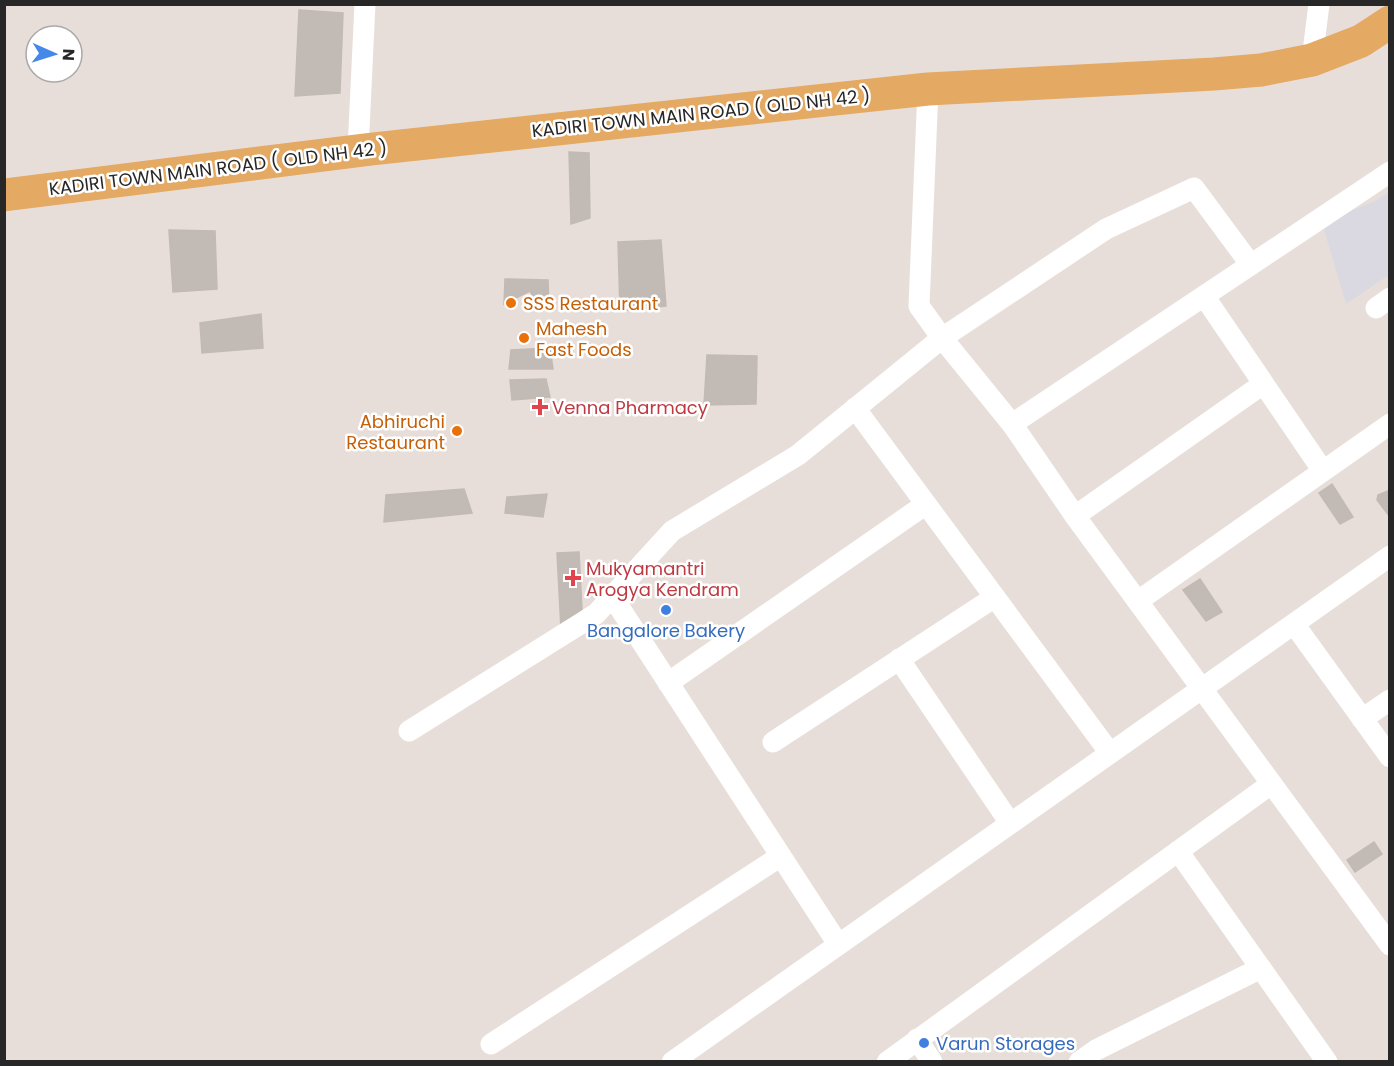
<svg xmlns="http://www.w3.org/2000/svg" width="1394" height="1066" font-family="Poppins,sans-serif">
<rect width="100%" height="100%" fill="#e8ded9"/>
<path fill="#dad9e1" d="M 1389,192 L 1389,275 L 1346,304 L 1322,223 L 1375,201 Z"/>
<path fill="#c1bab5" stroke="#c3bab3" stroke-width="1.5" d="M 299,10 L 343,13 L 340,93 L 295,96 Z
M 569,152 L 589,153 L 590,218 L 571,224 Z
M 169,230 L 215,231 L 217,289 L 173,292 Z
M 661,240 L 666,306 L 620,311 L 618,242 Z
M 505,279 L 548,280 L 549,306 L 537,305 L 530,291 L 504,304 Z
M 261,314 L 263,348 L 202,353 L 200,323 Z
M 550,348 L 553,369 L 509,369 L 511,350 Z
M 707,355 L 757,356 L 756,404 L 704,405 Z
M 546,379 L 550,397 L 512,400 L 510,380 Z
M 1332,484 L 1353,517 L 1340,524 L 1319,493 Z
M 464,489 L 472,513 L 384,522 L 386,495 Z
M 1390,490 L 1390,517 L 1377,500 L 1378,495 Z
M 547,494 L 543,517 L 505,513 L 507,497 Z
M 579,552 L 583,628 L 561,629 L 557,553 Z
M 1200,579 L 1222,612 L 1206,621 L 1183,590 Z
M 1374,842 L 1382,854 L 1355,872 L 1347,860 Z"/>
<g fill="none" stroke-linecap="round" stroke-linejoin="round">
<path stroke="#fff" stroke-width="21" d="M 1312,60 L 1319,4
M 928,89 L 919,306 L 942,338 L 1012,424 L 1075,516 L 1390,945
M 358,150 L 365,4
M 1204,296 L 1323,471
M 1376,308 L 1390,298
M 855,408 L 1110,753
M 1012,424 L 1390,172
M 1075,516 L 1263,384
M 612,596 L 838,944
M 1138,601 L 1390,424
M 1294,624 L 1390,757
M 899,659 L 1010,823
M 668,683 L 926,504
M 1362,719 L 1390,700
M 409,731 L 596,614 L 672,531 L 798,455 L 942,338 L 1106,229 L 1194,188 L 1251,265
M 773,742 L 995,597
M 1178,851 L 1327,1062
M 917,1039 L 932,1062
M 491,1044 L 781,856
M 672,1062 L 1390,556
M 887,1062 L 1271,784
M 1079,1062 L 1096,1050 L 1261,968"/>
<path stroke="#e4a962" stroke-width="33" d="M 4,195 L 372,149 L 928,89 L 1214,74 L 1261,70 L 1312,60 L 1361,41 L 1390,22"/>
</g>
<g fill="#e8710a" stroke="#fff" stroke-width="2">
<circle cx="511" cy="303" r="6"/>
<circle cx="524" cy="338" r="6"/>
<circle cx="457" cy="431" r="6"/>
</g>
<g fill="#e0444e" stroke="#fff" stroke-width="2">
<path d="M537 398h6v6h6v6h-6v6h-6v-6h-6v-6h6z"/>
<path d="M570 569h6v6h6v6h-6v6h-6v-6h-6v-6h6z"/>
</g>
<g fill="#3f7fe0" stroke="#fff" stroke-width="2">
<circle cx="666" cy="610" r="6"/>
<circle cx="924" cy="1043" r="6"/>
</g>
<g text-anchor="middle" dominant-baseline="central" stroke-width="5" stroke-linejoin="round" paint-order="stroke">
<g font-size="18" fill="#272727" stroke="#fff">
<text transform="translate(701 113) rotate(-6)">KADIRI TOWN MAIN ROAD ( OLD NH 42 )</text>
<text transform="translate(218 168) rotate(-7)">KADIRI TOWN MAIN ROAD ( OLD NH 42 )</text>
</g>
<g font-size="18" fill="#c56008" stroke="#fff" text-anchor="start">
<text x="523" y="303">SSS Restaurant</text>
<text x="536" y="328">Mahesh<tspan x="536" dy="21">Fast Foods</tspan></text>
<text x="445" y="421" text-anchor="end">Abhiruchi<tspan x="445" dy="21">Restaurant</tspan></text>
</g>
<g font-size="18" fill="#be3a42" stroke="#fff" text-anchor="start">
<text x="552" y="407">Venna Pharmacy</text>
<text x="586" y="568">Mukyamantri<tspan x="586" dy="21">Arogya Kendram</tspan></text>
</g>
<g font-size="18" fill="#366cbe" stroke="#fff">
<text x="666" y="630">Bangalore Bakery</text>
<text x="936" y="1043" text-anchor="start">Varun Storages</text>
</g>
</g>
<rect width="1394" height="1066" fill="none" stroke="#272727" stroke-width="12"/>
<g transform="translate(54 54) rotate(93)"><circle r="28" fill="#ffffff" stroke="#a9a9a9" stroke-width="1.5"/>
<path d="M0-4.5L10 22L0 15L-10 22Z" fill="#4488ea"/>
<text y="-9" font-size="16" font-weight="bold" text-anchor="middle" fill="#272727">N</text>
</g>
</svg>
